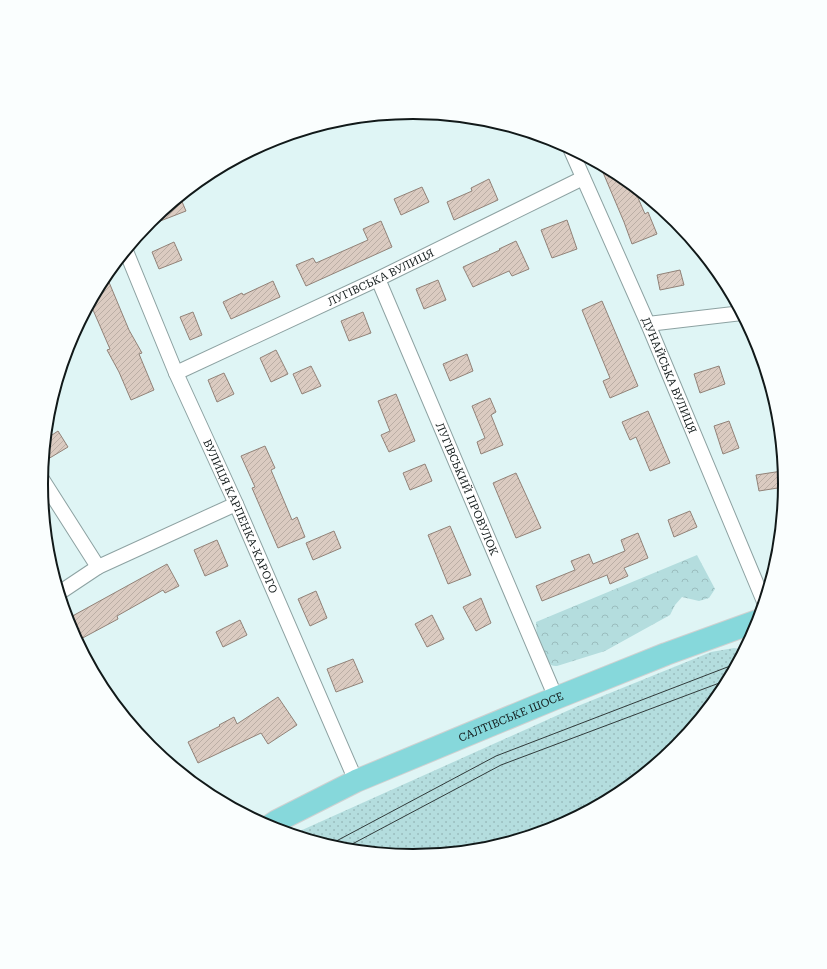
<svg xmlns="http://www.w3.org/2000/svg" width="827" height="969" font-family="'Roboto Serif',serif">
<defs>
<pattern id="grass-dots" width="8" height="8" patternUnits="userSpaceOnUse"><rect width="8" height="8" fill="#b4ddde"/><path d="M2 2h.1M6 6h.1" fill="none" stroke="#9abdbe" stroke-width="1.8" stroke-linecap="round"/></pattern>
<pattern id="forest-crowns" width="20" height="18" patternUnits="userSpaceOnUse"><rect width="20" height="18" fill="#b4ddde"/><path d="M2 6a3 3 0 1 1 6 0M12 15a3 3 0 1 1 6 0" fill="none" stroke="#9abdbe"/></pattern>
<pattern id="park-tufts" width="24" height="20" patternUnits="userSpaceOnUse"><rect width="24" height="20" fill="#b4ddde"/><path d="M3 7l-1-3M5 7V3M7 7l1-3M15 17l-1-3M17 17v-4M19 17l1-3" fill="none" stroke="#9abdbe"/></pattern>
<pattern id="building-hatch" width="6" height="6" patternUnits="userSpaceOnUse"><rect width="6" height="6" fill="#dbcbc1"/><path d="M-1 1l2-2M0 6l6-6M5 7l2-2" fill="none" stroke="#bbaea5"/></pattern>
</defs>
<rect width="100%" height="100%" fill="#dff5f5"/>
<path fill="url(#grass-dots)" d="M 734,648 L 746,650 L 723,692 L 677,748 L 666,757 L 517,841 L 486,850 L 413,857 L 341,850 L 291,835 L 578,706 L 711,652 Z"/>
<path fill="url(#forest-crowns)" d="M 697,555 L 715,589 L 709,598 L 699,601 L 682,597 L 675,605 L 670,615 L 605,651 L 557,666 C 555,666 552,666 550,664 C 540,658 536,633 536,622 Z"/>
<path fill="url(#park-tufts)" d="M 667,756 L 620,794 L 556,829 L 515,841 Z"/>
<path fill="url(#building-hatch)" stroke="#918278" d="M 599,163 L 621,175 L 632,184 L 645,214 L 648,212 L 657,234 L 632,244 L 624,222 Z
M 489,179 L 498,200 L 454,220 L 447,202 L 472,191 L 471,188 Z
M 422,187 L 429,202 L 401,215 L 394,199 Z
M 180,197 L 186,211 L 150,225 L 149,222 L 150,221 Z
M 567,220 L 577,249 L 552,258 L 541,230 Z
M 381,221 L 392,247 L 306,286 L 296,265 L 313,258 L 316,263 L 368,240 L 363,229 Z
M 516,241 L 529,269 L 512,276 L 509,271 L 473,287 L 463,267 L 500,250 L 499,249 Z
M 174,242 L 182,260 L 159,269 L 152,252 Z
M 680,270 L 684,285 L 660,290 L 657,275 Z
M 106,275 L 129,330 L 142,353 L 139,354 L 154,390 L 131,400 L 119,372 L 107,350 L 110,349 L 90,303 Z
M 438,280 L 446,300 L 424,309 L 416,289 Z
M 273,281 L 280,297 L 231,319 L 223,302 L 242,293 L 243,295 Z
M 602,301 L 638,386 L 610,398 L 603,381 L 610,378 L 582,310 Z
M 193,312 L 202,335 L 190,340 L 180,317 Z
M 363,312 L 371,333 L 349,341 L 341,321 Z
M 276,350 L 288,374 L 271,382 L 260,358 Z
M 467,354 L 473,371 L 450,381 L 443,364 Z
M 311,366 L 321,386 L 302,394 L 293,374 Z
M 719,366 L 725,384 L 700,393 L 694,374 Z
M 224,373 L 234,394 L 217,402 L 208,380 Z
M 396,394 L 415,441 L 389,452 L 381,435 L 390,431 L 378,401 Z
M 490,398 L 496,412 L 491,415 L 503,445 L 481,454 L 477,442 L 485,438 L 472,406 Z
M 648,411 L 670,463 L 650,471 L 636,437 L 630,440 L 622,422 Z
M 729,421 L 739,448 L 723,454 L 714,426 Z
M 58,431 L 68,447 L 43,462 L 46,439 Z
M 265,446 L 275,468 L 271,470 L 292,520 L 297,517 L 305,537 L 278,548 L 252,488 L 255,487 L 241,456 Z
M 425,464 L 432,481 L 410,490 L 403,473 Z
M 782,471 L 784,487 L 759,491 L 756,475 Z
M 516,473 L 541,528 L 516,538 L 493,483 Z
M 690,511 L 697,527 L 674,537 L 668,520 Z
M 450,526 L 471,575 L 448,584 L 428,535 Z
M 334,531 L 341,548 L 313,560 L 306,543 Z
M 638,533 L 648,558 L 624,568 L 628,576 L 610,584 L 607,575 L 542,601 L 536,586 L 575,570 L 571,561 L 589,554 L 593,564 L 625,551 L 621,540 Z
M 217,540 L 228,566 L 205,576 L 194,550 Z
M 167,564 L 179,586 L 165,593 L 163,590 L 117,616 L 118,619 L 77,641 L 69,627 L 67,619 Z
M 316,591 L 327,618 L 310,626 L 298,599 Z
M 481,598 L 491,623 L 476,631 L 463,607 Z
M 432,615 L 444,639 L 427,647 L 415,624 Z
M 240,620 L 247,635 L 223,647 L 216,632 Z
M 353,659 L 363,682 L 336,692 L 327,669 Z
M 278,697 L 297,725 L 268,744 L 261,733 L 198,763 L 188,742 L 220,726 L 219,725 L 234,717 L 237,724 Z"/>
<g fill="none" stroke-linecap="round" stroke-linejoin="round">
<defs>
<g id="minor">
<path id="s1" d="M 570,148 L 648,324 L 765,604"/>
<path id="s2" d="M 126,251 L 176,373 L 236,504 L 356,781"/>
<path id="s3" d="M 378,279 L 556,698"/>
<path d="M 648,324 L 742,313"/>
<path id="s4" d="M 176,373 L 378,279 L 583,178"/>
<path d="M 42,479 L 98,567"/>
<path d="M 59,593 L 98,567 L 236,504"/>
</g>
<g id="primary">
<path id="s5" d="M 268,827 L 277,821 L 356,781 L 556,698 L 666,654 L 760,620"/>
</g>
</defs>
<use href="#minor" stroke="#8da2a2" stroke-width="16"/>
<use href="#primary" stroke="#cfd1d1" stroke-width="24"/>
<use href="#minor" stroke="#fff" stroke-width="14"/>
<use href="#primary" stroke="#86d8db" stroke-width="22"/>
<path stroke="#313b3b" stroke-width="1" d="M 327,846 L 496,756 L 738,663
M 341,850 L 501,765 L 730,679"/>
</g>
<g text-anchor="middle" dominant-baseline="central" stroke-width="4" stroke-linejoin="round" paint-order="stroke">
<g font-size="11" fill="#111919" stroke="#fafefe">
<text stroke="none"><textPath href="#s4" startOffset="226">ЛУГІВСЬКА ВУЛИЦЯ</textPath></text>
<text stroke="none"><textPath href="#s1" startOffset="248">ДУНАЙСЬКА ВУЛИЦЯ</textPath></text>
<text stroke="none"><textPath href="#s3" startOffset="228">ЛУГІВСЬКИЙ ПРОВУЛОК</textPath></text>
<text stroke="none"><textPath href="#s2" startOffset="289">ВУЛИЦЯ КАРПЕНКА-КАРОГО</textPath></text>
<text stroke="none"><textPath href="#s5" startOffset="267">САЛТІВСЬКЕ ШОСЕ</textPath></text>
</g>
</g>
<path d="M0 0H827V969H0ZM48 484a365 365 0 1 1 730 0a365 365 0 1 1-730 0Z" fill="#fafefe" fill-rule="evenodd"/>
<path fill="none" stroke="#111919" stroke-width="2" d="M48 484a365 365 0 1 1 730 0a365 365 0 1 1-730 0Z"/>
</svg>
